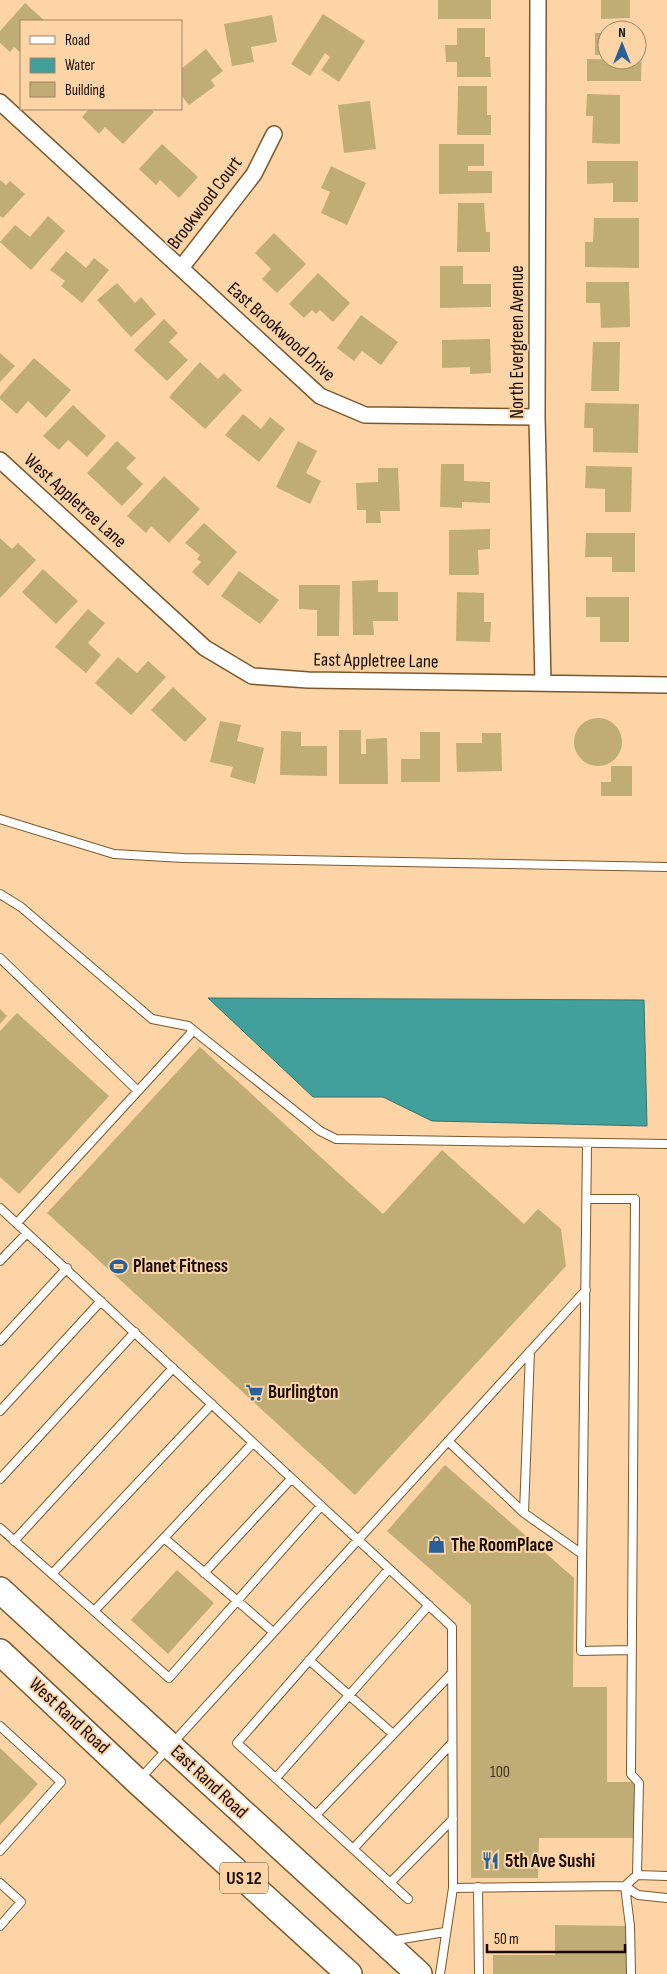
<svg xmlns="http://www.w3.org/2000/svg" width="667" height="1974" font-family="'Sofia Sans Condensed',sans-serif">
<rect width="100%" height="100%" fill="#fdd4a5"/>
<path fill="#41a09c" stroke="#34736d" d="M 208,998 L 644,1000 L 647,1126 L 432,1121 L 383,1097 L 313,1097 Z"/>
<path fill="#c0ad76" d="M 438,0 L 491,0 L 491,19 L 438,19 Z
M 601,0 L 630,0 L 630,18 L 601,19 Z
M 25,3 L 45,21 L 21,21 L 21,53 L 14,47 L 10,52 L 0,43 L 0,31 Z
M 323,14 L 365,41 L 339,82 L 321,70 L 330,57 L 325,53 L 310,76 L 291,64 Z
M 272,15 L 277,42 L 251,47 L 254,62 L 232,66 L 224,24 Z
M 457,28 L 485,28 L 485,57 L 490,57 L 491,77 L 457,77 L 457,62 L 446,62 L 445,45 L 457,45 Z
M 595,33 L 607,33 L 607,55 L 595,55 Z
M 637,33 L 642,33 L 641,81 L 587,81 L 587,59 L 637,60 Z
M 206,49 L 223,71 L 211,80 L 215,86 L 189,105 L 181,95 L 181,69 Z
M 458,86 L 487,86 L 487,115 L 491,115 L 491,135 L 457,135 Z
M 587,94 L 620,95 L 620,144 L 592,143 L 593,116 L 586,116 Z
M 370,101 L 376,149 L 344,153 L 338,105 Z
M 89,109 L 150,109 L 154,112 L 123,144 L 105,127 L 99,134 L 82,117 Z
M 162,144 L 198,177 L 179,198 L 160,180 L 156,185 L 139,169 Z
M 439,144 L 484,144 L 484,166 L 468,166 L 468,171 L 492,171 L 492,193 L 439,194 Z
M 587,161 L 638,161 L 638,202 L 613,202 L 613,183 L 587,184 Z
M 331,166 L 366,183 L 347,225 L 321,213 L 330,192 L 321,188 Z
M 0,180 L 6,185 L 10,181 L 25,194 L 3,218 L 0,216 Z
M 458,203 L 484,203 L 486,232 L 490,232 L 490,252 L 457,252 Z
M 48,216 L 65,231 L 31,270 L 0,242 L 15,225 L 30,237 Z
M 594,218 L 639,218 L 639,268 L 585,267 L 585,242 L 593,242 Z
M 274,233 L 306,264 L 277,293 L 262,279 L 271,269 L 255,253 Z
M 66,251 L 86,268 L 94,258 L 109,270 L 82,303 L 61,286 L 65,281 L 50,270 Z
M 440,266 L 463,266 L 463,284 L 491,284 L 491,307 L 440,308 Z
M 318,273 L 350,303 L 333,322 L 320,310 L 316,314 L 312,310 L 304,318 L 289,304 Z
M 586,282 L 629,282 L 630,327 L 601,328 L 600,303 L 586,303 Z
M 117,283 L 135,303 L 141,297 L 156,314 L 131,337 L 97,300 Z
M 361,315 L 398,342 L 381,365 L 362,351 L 354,361 L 337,348 Z
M 164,319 L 178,333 L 169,342 L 188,360 L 167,381 L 134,350 Z
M 490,339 L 491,373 L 470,374 L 470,367 L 442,368 L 442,340 Z
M 593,342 L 620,342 L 619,391 L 591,391 Z
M 0,353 L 15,366 L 0,382 Z
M 34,358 L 71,390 L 46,418 L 28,401 L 17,414 L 0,399 L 0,396 Z
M 200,362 L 218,379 L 224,373 L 242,390 L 205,429 L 169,397 Z
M 585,403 L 639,404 L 638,453 L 593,452 L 593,428 L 584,428 Z
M 73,405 L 106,436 L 87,457 L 68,440 L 59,450 L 43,436 Z
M 243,414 L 261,429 L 270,417 L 285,429 L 259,462 L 225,435 Z
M 117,441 L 136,458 L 126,468 L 143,484 L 122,506 L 87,473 Z
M 298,441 L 317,451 L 306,473 L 321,481 L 310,504 L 276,487 Z
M 441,464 L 464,464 L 464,481 L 490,482 L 490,503 L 462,502 L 462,508 L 440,507 Z
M 586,466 L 632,467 L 631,512 L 605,512 L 605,489 L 585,488 Z
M 378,468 L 398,468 L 400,511 L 380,511 L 381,523 L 366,523 L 366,510 L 357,510 L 356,483 L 378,482 Z
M 164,476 L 200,509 L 169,543 L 151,526 L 146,533 L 127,516 Z
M 204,523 L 237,552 L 208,586 L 192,572 L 201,562 L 197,559 L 200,555 L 185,543 Z
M 490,529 L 490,549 L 478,550 L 479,575 L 449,575 L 449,530 Z
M 586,533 L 635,533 L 635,572 L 612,572 L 612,557 L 585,557 Z
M 0,538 L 12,549 L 18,543 L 36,560 L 0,598 Z
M 43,569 L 78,601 L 56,624 L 22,592 Z
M 239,571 L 279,600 L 260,624 L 221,596 Z
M 378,580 L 378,592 L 398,592 L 398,621 L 373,621 L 374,635 L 353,635 L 352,581 Z
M 299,585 L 340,585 L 339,636 L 317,636 L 317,610 L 299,609 Z
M 457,592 L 484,593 L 484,622 L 491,622 L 490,642 L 456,641 Z
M 586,597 L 629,597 L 629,642 L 600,642 L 600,617 L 586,617 Z
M 88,609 L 105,623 L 88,643 L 101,655 L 86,673 L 55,647 Z
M 118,657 L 137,673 L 148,661 L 166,677 L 131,715 L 95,683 Z
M 173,687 L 207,719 L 185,742 L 151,710 Z
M574 742a24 24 0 1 1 48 0a24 24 0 1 1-48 0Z
M 220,721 L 241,725 L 237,741 L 264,748 L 255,784 L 230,777 L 233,767 L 210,762 Z
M 339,730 L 361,730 L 361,754 L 366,754 L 366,739 L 387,738 L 388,784 L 339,784 Z
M 281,731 L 301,732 L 301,746 L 327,746 L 327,776 L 280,775 Z
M 420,732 L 440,732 L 440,782 L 401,782 L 401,759 L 420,759 Z
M 482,733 L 501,733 L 502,771 L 457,772 L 456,743 L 482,743 Z
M 611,766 L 632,766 L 632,796 L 601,796 L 601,782 L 611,782 Z
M 0,1009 L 7,1016 L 0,1024 Z
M 17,1013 L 109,1096 L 19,1194 L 0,1177 L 0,1031 Z
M 200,1047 L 383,1214 L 442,1150 L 524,1224 L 538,1209 L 561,1229 L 566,1266 L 355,1495 L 47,1213 Z
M 445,1465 L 574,1578 L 573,1687 L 607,1687 L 607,1782 L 637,1782 L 637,1838 L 539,1838 L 538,1878 L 471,1878 L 471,1605 L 387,1531 Z
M 177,1570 L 214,1603 L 168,1654 L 131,1620 Z
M 0,1748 L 38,1784 L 0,1825 Z
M 555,1925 L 628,1926 L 628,1974 L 493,1974 L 493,1955 L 555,1955 Z"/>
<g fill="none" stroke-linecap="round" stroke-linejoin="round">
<defs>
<path id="service" d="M 0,819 L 114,854 L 183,858 L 667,867
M 0,894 L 21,907 L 152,1019 L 188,1026 L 320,1131 L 336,1139 L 667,1144
M 0,958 L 138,1091
M 587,1144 L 581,1651 L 632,1650
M 587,1199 L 635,1199 L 631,1774 L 639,1783 L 637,1875
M 0,1208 L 452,1627 L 453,1888 L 440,1974
M 17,1223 L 193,1031
M 0,1261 L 27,1233
M 0,1341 L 67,1268
M 530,1351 L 524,1513 L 582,1554
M 0,1411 L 101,1301
M 448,1441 L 524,1513
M 0,1479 L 135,1332
M 0,1528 L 94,1611
M 164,1538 L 253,1443
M 14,1541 L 173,1368
M 389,1569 L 237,1743 L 408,1899
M 204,1573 L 291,1479
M 52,1574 L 212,1404
M 273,1632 C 237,1600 200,1569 164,1538 L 94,1611 L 169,1678 L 321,1506
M 309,1660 L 393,1734
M 0,1726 L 61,1782 L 0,1851
M 276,1778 L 429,1605
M 139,1780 L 586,1290
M 316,1815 L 452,1673
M 353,1849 L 452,1743
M 0,1883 L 21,1902 L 0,1926
M 390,1883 L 453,1819
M 625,1886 L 630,1926 L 631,1974
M 625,1886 L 637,1875 L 667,1876
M 478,1887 L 479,1974
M 453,1888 L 625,1886 L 638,1895 L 667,1898
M 390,1941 L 445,1932"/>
<path id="minor" d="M 538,0 L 537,417 L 543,683
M 0,102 L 320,396 L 365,415 L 537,417
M 181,268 L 254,174 L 274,134
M 0,460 L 205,648 L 252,676 L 308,680 L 667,685"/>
<path id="primary" d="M 0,1590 L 419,1974
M 0,1652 L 138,1782 L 349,1974"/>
</defs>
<use href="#service" stroke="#7b582c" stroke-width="10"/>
<use href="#minor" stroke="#7b582c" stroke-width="18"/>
<use href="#primary" stroke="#7b582c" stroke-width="28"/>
<use href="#service" stroke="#fff" stroke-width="8"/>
<use href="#minor" stroke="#fff" stroke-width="15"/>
<use href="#primary" stroke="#fff" stroke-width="25"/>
</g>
<defs>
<symbol id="stadium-bare" viewBox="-9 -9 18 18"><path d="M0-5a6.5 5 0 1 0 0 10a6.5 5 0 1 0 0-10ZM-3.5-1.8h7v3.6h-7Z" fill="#286098" stroke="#fdd4a5" stroke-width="2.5" paint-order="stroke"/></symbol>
<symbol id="supermarket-bare" viewBox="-9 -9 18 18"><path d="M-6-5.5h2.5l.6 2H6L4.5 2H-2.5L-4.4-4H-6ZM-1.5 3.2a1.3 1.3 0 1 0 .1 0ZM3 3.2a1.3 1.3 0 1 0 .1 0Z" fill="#286098" stroke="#fdd4a5" stroke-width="2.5" paint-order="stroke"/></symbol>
<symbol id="shop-bare" viewBox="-9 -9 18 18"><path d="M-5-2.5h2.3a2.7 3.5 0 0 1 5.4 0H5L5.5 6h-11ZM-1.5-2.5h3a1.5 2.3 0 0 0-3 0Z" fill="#286098" stroke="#fdd4a5" stroke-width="2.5" paint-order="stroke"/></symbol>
<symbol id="restaurant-bare" viewBox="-9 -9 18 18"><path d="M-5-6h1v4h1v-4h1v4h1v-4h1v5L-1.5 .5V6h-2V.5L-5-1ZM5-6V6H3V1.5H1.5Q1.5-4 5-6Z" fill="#286098" stroke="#fdd4a5" stroke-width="2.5" paint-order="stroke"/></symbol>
</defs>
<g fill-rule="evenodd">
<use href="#stadium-bare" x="106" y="1254" width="25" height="25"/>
<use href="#supermarket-bare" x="242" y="1380" width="25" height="25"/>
<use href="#shop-bare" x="424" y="1532" width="25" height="25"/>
<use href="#restaurant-bare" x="478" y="1848" width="25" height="25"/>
</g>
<g text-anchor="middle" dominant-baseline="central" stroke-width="4" stroke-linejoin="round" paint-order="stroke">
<g font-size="16" fill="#40321e">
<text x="500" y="1772">100</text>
</g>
<rect fill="#fdd4a5" stroke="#5b4632" stroke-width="1" x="220" y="1862.5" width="48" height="31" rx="4"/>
<g font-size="18" font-weight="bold" fill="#160900">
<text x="244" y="1878">US 12</text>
</g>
<g font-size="19" fill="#160900" stroke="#fdd4a5">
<text transform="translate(205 203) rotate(-53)">Brookwood Court</text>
<text transform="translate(281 332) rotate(42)">East Brookwood Drive</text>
<text transform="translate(517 342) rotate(-90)">North Evergreen Avenue</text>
<text transform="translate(75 501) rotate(42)">West Appletree Lane</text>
<text transform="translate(376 661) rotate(1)">East Appletree Lane</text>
<text transform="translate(69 1716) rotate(43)">West Rand Road</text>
<text transform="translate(209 1782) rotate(43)">East Rand Road</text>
</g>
<g font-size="19" font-weight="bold" fill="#160900" stroke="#fdd4a5" text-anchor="start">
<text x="133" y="1266">Planet Fitness</text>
<text x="268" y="1392">Burlington</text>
<text x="451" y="1545">The RoomPlace</text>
<text x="505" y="1861">5th Ave Sushi</text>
</g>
</g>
<rect x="20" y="20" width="162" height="90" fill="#fdd4a5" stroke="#a18363"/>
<rect x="30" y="36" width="25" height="8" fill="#ffffff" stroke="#a18363"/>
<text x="65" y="45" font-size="15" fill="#160900">Road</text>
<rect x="30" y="58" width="25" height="15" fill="#41a09c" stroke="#a18363"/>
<text x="65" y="70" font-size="15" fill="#160900">Water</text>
<rect x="30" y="82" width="25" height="15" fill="#c0ad76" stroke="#a18363"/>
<text x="65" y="95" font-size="15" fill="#160900">Building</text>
<g transform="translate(622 45)"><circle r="24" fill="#fdd4a5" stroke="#a18363"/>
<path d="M0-4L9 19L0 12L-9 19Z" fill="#286098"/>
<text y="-8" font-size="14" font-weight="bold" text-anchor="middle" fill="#160900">N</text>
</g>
<path d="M487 1944v8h138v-8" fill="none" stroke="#160900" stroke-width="2.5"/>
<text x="494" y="1944" font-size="15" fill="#160900" stroke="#fdd4a5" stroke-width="4" paint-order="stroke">50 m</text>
</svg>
